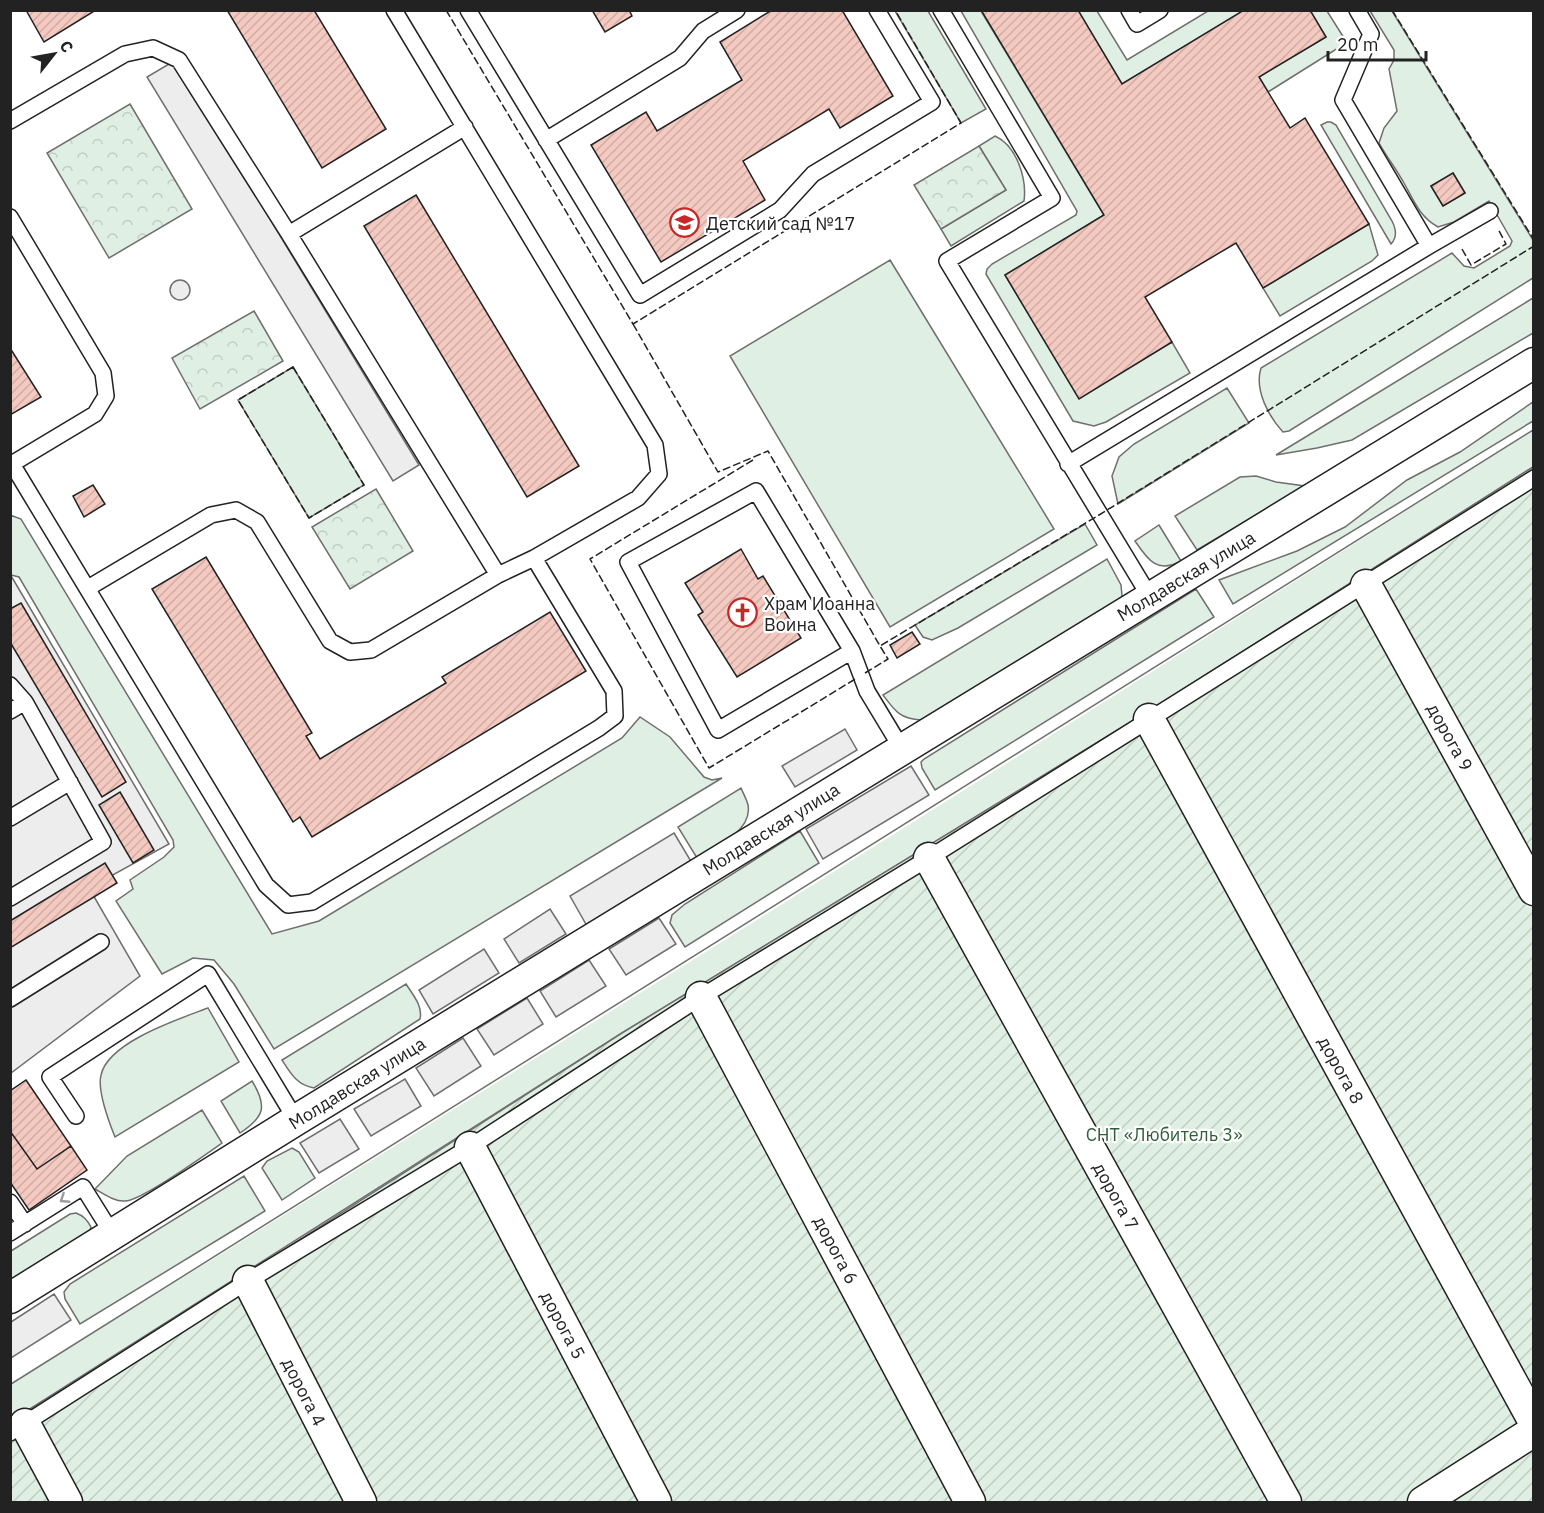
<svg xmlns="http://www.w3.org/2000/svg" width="1544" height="1513" font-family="'IBM Plex Sans',sans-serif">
<defs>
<pattern id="forest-crowns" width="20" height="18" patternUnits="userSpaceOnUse" patternTransform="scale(1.5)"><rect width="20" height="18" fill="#e0efe3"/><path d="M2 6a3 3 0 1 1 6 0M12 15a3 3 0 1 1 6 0" fill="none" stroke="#c0cdc2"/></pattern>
<pattern id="garden-furrows" width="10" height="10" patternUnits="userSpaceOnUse" patternTransform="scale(1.5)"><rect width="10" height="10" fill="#e0efe3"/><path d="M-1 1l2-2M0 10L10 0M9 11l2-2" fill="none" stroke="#c0cdc2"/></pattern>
<pattern id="building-hatch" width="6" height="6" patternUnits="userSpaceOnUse" patternTransform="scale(1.5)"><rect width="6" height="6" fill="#f3c9c0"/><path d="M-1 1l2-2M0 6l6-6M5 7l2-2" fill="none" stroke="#d0aca5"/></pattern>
</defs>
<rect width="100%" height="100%" fill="#fff"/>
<path fill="#e0efe3" stroke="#6f6f6f" stroke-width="1.5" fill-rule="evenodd" d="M 895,11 L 928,11 L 986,109 L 961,123 Z
M 961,11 L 981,11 L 1104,215 L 1005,275 L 1079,398 L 1172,342 L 1190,373 L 1106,422 L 1094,426 L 1073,421 L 986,274 L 987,269 L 992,264 L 1076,215 L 1077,211 Z
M 1078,11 L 1097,11 L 1127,60 L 1208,11 L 1244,11 L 1122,84 Z
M 1310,11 L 1327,11 L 1344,38 L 1343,45 L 1268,92 L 1259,77 L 1326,37 Z
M 1370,11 L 1392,11 L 1533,240 L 1533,278 L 1289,431 L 1283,432 C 1269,417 1254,390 1261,368 L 1452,253 L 1464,266 L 1474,268 L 1510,246 L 1512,241 L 1489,201 L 1454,222 L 1438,227 C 1419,216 1414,201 1404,183 C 1396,169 1387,157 1379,143 L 1384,128 L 1397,111 L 1389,69 L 1394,60 L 1394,50 ZM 1453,173 L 1465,193 L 1443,206 L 1431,186 Z
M 1327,122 L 1331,122 L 1336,125 L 1392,221 C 1396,229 1398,237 1391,244 L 1321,125 Z
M 995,136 C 1017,146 1027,179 1024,201 L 951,246 L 941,229 L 1006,190 L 979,146 Z
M 1369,224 L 1378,255 L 1372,261 L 1280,316 L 1263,288 Z
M 890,260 L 1054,529 L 890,627 L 730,356 Z
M 1533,298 L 1533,333 L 1352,440 L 1317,448 L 1276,455 Z
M 293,367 L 364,485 L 309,518 L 238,400 Z
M 1227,388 L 1249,423 L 1118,504 L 1112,476 L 1119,457 L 1134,444 Z
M 1533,402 L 1533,421 L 1233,604 L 1219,580 L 1297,551 L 1345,527 L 1407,480 L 1460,452 Z
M 1533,430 L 1533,467 L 1152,709 L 622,1033 L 11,1421 L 11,1384 C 520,1069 1028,752 1533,430 Z
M 1256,476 L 1276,482 L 1305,486 L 1197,550 L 1175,516 L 1240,477 Z
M 10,515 L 21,519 L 272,934 L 319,921 L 622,738 L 640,717 L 670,737 L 704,777 L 712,780 L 722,778 L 274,1049 L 234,984 L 214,960 L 193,958 L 162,974 L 116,901 L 133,889 L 130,880 L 164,857 L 174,847 L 173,840 L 19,577 L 11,575 Z
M 1085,524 L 1097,545 L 958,628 L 932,640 L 923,637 L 915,625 Z
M 1159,525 L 1181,561 C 1157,574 1148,560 1135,541 Z
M 1107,559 L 1121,585 L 1122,596 L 1115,605 L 921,720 C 900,719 895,711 883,695 Z
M 1196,589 L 1214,617 L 935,790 L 922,768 L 921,762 L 924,759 Z
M 741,788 C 743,793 747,800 748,805 C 753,831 715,848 697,858 L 678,827 Z
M 800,831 L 819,863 L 685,947 L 670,923 L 672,915 L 685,904 Z
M 406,984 C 413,995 423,1006 420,1019 L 314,1088 C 297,1085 291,1074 282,1060 Z
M 208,1008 L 239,1062 L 115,1137 C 109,1122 97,1091 101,1075 C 108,1042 179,1019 208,1008 Z
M 252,1081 C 268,1107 264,1117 240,1133 L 221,1101 Z
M 202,1110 L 222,1143 C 205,1155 141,1201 125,1201 C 115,1202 104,1194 95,1189 L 127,1156 Z
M 292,1148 L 299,1152 L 315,1178 L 282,1200 L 262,1168 L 267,1161 Z
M 244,1176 L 265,1211 L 80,1324 L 65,1299 L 64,1292 L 70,1284 Z
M 76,1213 C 84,1216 87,1220 91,1227 L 89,1233 L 11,1281 L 11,1251 L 70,1214 Z"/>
<path fill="url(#forest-crowns)" stroke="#6f6f6f" stroke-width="1.5" d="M 130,104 L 192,209 L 109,258 L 47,153 Z
M 979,146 L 1006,190 L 941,229 L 914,185 Z
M 254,311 L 283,361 L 200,409 L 172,358 Z
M 376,489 L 413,551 L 350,589 L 312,527 Z"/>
<path fill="url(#garden-furrows)" stroke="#6f6f6f" stroke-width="1.5" d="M 1533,467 L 1533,1502 L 11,1502 L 11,1421 L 232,1283 L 622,1033 L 1152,709 Z"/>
<path fill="#ededed" stroke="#6f6f6f" stroke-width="1.5" d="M 174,61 L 419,465 L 393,481 L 147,77 Z
M170 290a10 10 0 1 1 20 0a10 10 0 1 1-20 0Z
M 10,574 L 169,844 L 89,888 L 140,976 L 11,1073 Z
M 845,729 L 857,750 L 795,787 L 782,766 Z
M 911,766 L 929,795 L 823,859 L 806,829 Z
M 674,833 L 692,863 L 587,926 L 570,896 Z
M 550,909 L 566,934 L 519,963 L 504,939 Z
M 659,918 L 676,944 L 626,975 L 609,949 Z
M 484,949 L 499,973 L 433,1014 L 419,990 Z
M 589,960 L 606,986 L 556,1017 L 540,991 Z
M 527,998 L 543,1024 L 494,1055 L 477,1029 Z
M 463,1038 L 481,1066 L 434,1096 L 416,1068 Z
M 405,1079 L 421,1106 L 371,1136 L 354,1109 Z
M 340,1119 L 359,1149 L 319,1173 L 300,1143 Z
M 54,1294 L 71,1320 L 11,1358 L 11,1322 Z"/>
<path fill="url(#building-hatch)" stroke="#222" stroke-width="1.5" d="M 26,10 L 96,10 L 44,42 Z
M 227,10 L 314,10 L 386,129 L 322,168 Z
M 592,10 L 629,10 L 632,16 L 605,32 Z
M 772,10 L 842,10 L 893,96 L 840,128 L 829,109 L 743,161 L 765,200 L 661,262 L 591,145 L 646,112 L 657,131 L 742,80 L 720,42 Z
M 981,10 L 1078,10 L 1122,84 L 1244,10 L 1310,10 L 1326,37 L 1259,77 L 1290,128 L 1305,118 L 1369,224 L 1263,288 L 1236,243 L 1145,297 L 1172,342 L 1079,399 L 1005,275 L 1104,215 Z
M 1453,173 L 1465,193 L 1443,206 L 1431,186 Z
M 416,195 L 579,466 L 527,497 L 364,226 Z
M 10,348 L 41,397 L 10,415 Z
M 93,485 L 105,504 L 84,517 L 73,496 Z
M 741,549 L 758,579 L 763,576 L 801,638 L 737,677 L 698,615 L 703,612 L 685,583 Z
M 206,557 L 312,733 L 306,736 L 320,759 L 446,683 L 442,677 L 550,612 L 586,671 L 312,837 L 300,817 L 293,822 L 152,589 Z
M 21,603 L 126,782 L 102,797 L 10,642 L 10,609 Z
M 912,632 L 920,644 L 897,658 L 890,645 Z
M 120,792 L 154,850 L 133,863 L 99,805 Z
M 105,863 L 117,883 L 10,948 L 10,921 Z
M 26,1080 L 71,1146 L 37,1169 L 10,1131 L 10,1091 Z
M 10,1131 L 37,1169 L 71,1146 L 87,1170 L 29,1210 L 10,1182 Z"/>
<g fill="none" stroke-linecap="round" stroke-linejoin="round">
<defs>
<path id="service" d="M 468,10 L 640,295 L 780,210 L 813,174 L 932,102 L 877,10
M 941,10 L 1052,198 L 947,261 L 1150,597
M 1129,10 L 1137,24 L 1160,10
M 1357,10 L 1371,34 L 1343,100 L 1429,246
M 10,121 L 125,54 L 153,48 L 179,60 L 289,234 L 498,575
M 546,140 L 680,58 L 703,31 L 737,10
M 10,217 L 103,373 L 106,396 L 95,414 L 10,465
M 289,234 L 465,127
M 12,464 L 266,885 L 288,905 L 312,902 L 599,728 L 615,716 L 614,691 L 534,558
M 1068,464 L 1429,246 L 1490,211
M 88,588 L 211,515 L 236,510 L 257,522 L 330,641 L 350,652 L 371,650 L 498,575 L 534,558 L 638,498 L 659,474 L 655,445 L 394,10
M 852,651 L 718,730 L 628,562 L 756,491 L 852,651 L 867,691 L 902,749
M 10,685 L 25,702
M 10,711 L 25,702 L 103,842 L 10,898
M 10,818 L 70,782
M 10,999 L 101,942
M 76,1116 L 50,1077 L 208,974 L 296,1120
M 10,1202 L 25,1224
M 10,1233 L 83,1187 L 113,1235
M 10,1433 L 248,1281 L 470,1147 L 701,997 L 929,858 L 1534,478"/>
<path id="minor" d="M 1366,585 L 1534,890
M 1149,719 L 1534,1422
M 929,858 L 1286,1502
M 701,997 L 970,1502
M 470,1147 L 656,1502
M 248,1281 L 361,1502
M 10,1298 L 296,1120 L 1534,363
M 25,1424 L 67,1502
M 1423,1502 L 1534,1431"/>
</defs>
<use href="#service" stroke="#222" stroke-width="18"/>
<use href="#minor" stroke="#222" stroke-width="33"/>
<use href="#service" stroke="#fff" stroke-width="15"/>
<use href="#minor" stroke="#fff" stroke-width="30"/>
<path stroke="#222" stroke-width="1.5" stroke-dasharray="8 3" stroke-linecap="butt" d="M 446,10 L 633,324 L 961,123 L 895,10
M 1392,10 L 1534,240
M 1462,249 L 1471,265 L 1506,244 L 1498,229
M 633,324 L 718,472 L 768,451 L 880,646 L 1099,515 L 1534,246
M 293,367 L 364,485 L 309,518 L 238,400 Z
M 753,460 L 590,559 L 709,768 L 857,678
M 865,673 L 888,659 L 880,646"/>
</g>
<defs><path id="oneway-chevron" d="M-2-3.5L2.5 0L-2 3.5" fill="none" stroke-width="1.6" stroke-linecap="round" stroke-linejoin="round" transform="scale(1.5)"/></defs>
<use stroke="#9c9c9c" href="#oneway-chevron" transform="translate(64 1199) rotate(147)"/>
<defs>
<symbol id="school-ring" viewBox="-11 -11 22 22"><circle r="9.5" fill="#fff" stroke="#c62828" stroke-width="1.5"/><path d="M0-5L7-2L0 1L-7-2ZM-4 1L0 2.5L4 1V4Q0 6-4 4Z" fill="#c62828"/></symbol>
<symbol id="church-ring" viewBox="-11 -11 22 22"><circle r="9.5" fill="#fff" stroke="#c62828" stroke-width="1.5"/><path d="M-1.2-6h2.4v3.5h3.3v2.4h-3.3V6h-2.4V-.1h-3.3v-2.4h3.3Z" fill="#c62828"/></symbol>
</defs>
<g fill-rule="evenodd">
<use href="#school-ring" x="668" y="206" width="33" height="33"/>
<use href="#church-ring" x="726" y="596" width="33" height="33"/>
</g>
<g text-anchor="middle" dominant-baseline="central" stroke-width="4.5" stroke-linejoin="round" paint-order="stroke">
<g font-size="18" fill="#222" stroke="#fff" text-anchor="start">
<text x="706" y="223">Детский сад №17</text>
<text x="764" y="603">Храм Иоанна<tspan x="764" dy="21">Воина</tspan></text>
</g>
<g font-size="18" fill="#222" stroke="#fff">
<text transform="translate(1186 576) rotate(-31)">Молдавская улица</text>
<text transform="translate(1450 737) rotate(61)">дорога 9</text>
<text transform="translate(771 829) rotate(-32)">Молдавская улица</text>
<text transform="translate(1341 1070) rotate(61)">дорога 8</text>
<text transform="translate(357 1083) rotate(-32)">Молдавская улица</text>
<text transform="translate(1116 1196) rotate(61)">дорога 7</text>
<text transform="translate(836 1250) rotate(62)">дорога 6</text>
<text transform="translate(563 1325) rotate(62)">дорога 5</text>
<text transform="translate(304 1392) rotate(63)">дорога 4</text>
</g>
<g font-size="18" fill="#2f5e38" stroke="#fff">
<text x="1164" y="1134">СНТ «Любитель 3»</text>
</g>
</g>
<rect width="1544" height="1513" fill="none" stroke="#222222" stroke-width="24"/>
<g transform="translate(54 54) rotate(59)" stroke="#ffffff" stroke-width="4.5" paint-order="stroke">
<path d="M0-4.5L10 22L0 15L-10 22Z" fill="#222222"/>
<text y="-9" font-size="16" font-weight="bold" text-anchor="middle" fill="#222222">С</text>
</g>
<path d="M1328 51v9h98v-9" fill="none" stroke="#222222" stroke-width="3"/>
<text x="1337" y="51" font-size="18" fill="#222222" stroke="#ffffff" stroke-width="4.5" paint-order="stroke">20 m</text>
</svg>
